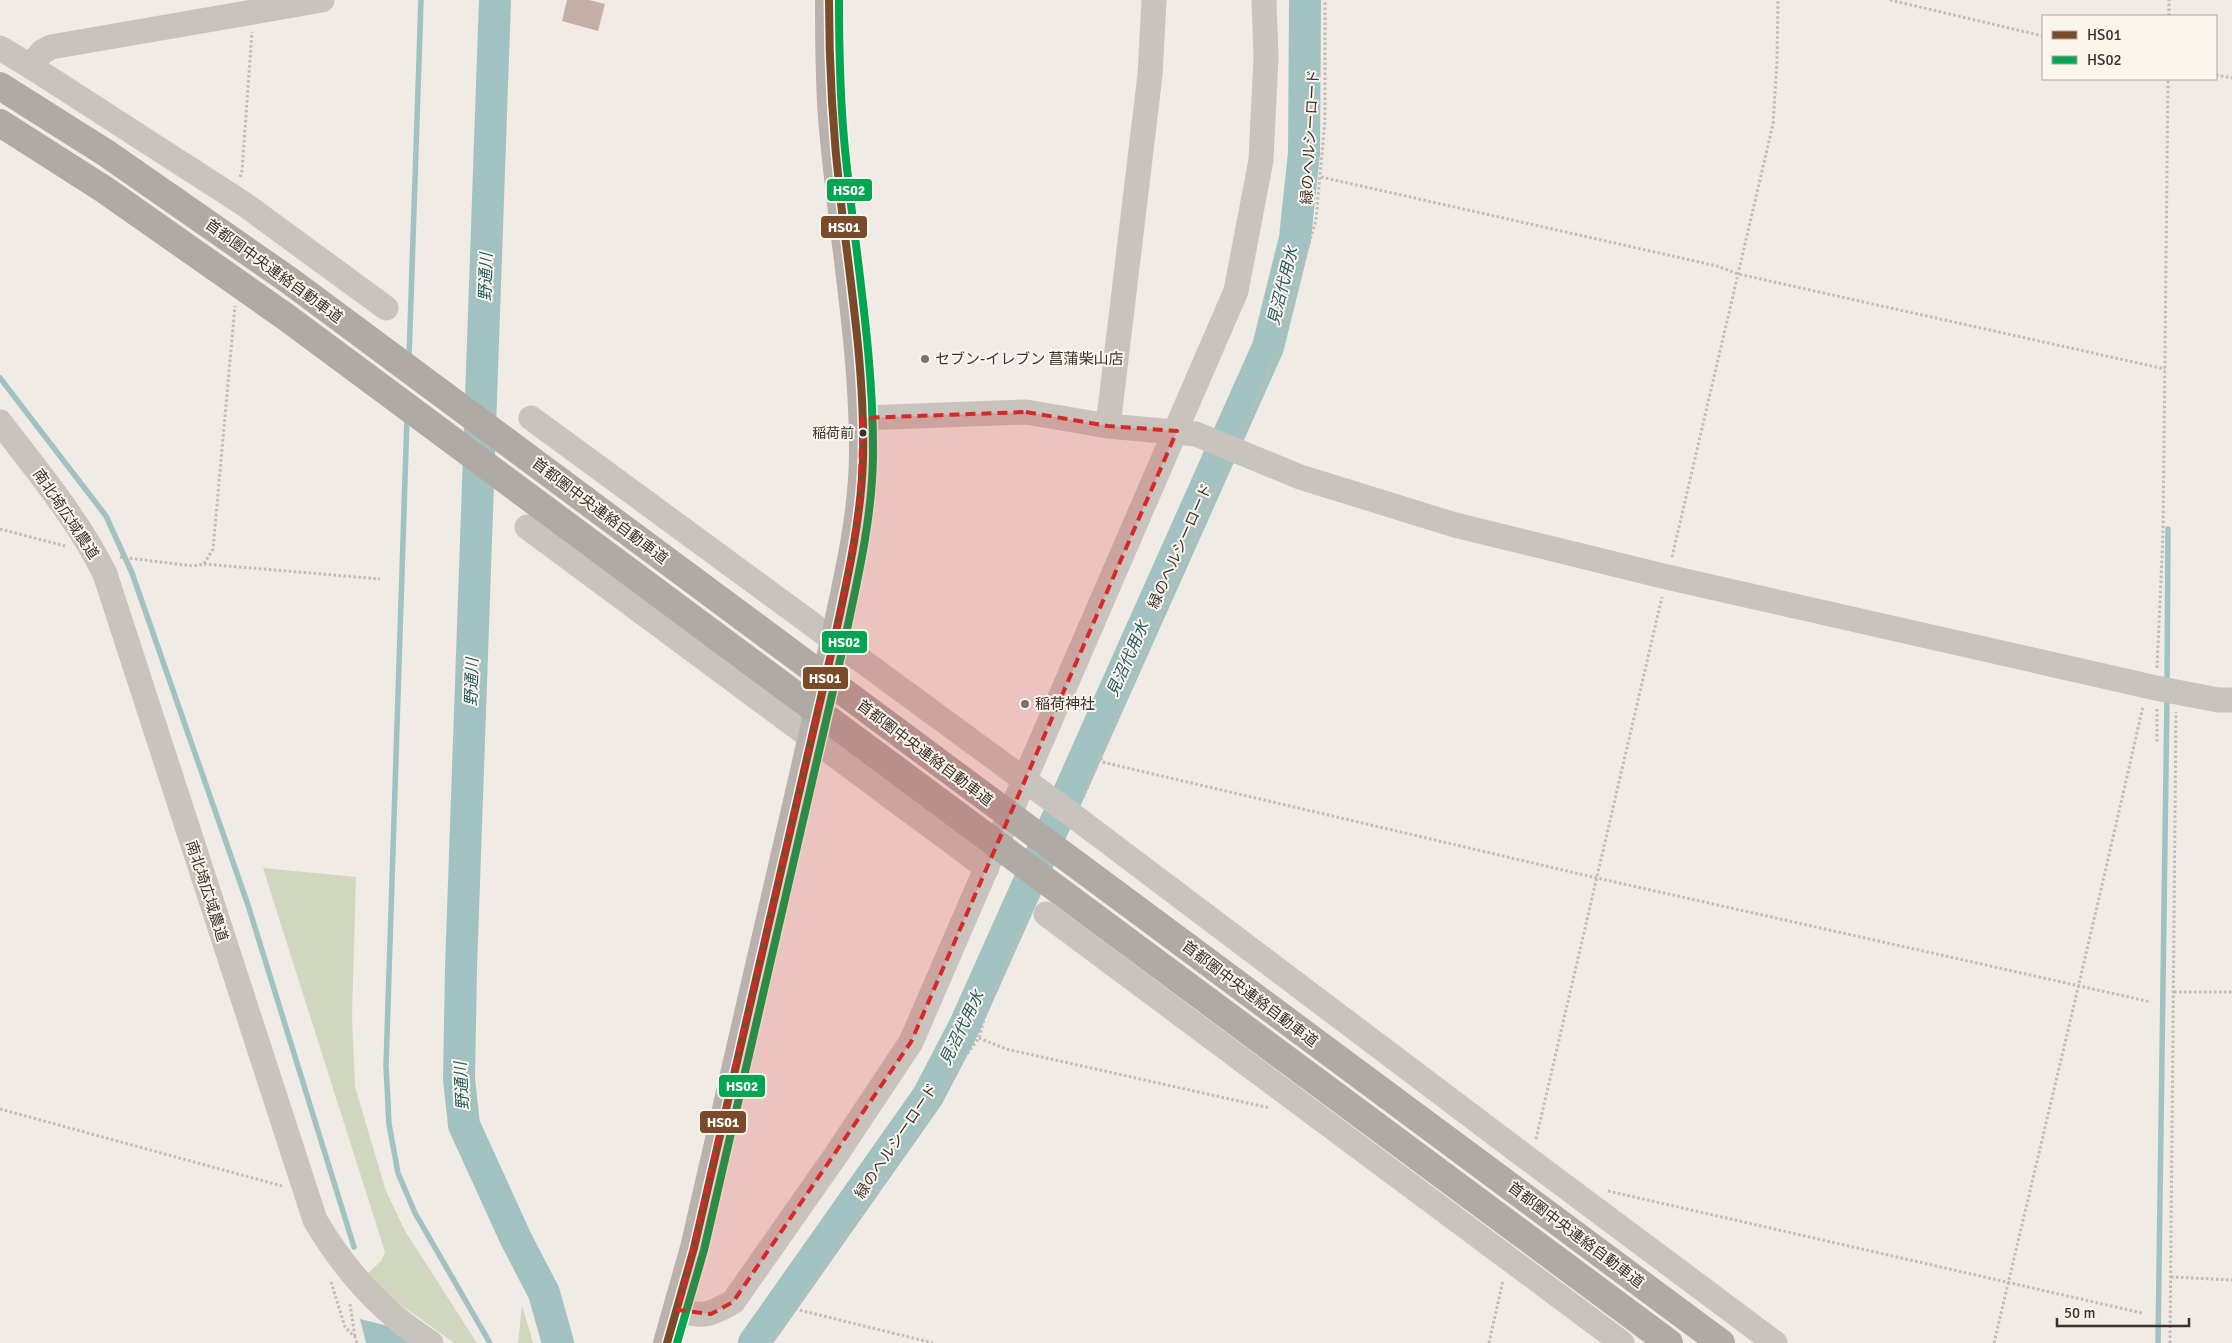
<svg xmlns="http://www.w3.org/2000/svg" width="2232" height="1343" font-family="Signika,'Noto Sans JP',sans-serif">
<rect width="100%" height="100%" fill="#f0ebe5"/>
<path fill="#d1d6bf" d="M 263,868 L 356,877 L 352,1017 L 355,1087 L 386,1191 L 405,1231 L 477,1343 L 454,1343 L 386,1294 L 367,1274 L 381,1261 L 385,1252 Z
M 522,1305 L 533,1343 L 518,1343 Z"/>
<path fill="#a1c2c1" d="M 360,1319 L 388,1326 L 409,1343 L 366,1343 Z"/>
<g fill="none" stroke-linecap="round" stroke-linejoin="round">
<path stroke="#a1c2c1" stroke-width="5.5" d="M 409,358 L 421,0
M 0,378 L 106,516 L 132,573 L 248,905 L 354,1247
M 407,417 L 386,1066 L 389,1124 L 398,1173 L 415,1213 L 490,1343
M 2167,685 L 2168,529
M 2158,1343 L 2167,697"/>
<path stroke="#a1c2c1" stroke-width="32" d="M 495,0 L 461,968 L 459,1079 L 464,1125 L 516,1239 L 544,1293 L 558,1343
M 754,1343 L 928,1096 L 965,1025 L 1268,347 L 1295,238 L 1304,153 L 1305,0"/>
</g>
<path fill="#c3afa7" d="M 567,0 L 589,0 L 605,4 L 598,31 L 562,21 Z"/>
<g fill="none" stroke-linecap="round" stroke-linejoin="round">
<path stroke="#c2bbb6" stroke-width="3" stroke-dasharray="2.5 2.5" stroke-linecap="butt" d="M 1890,0 L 2043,36
M 2169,16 L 2169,0
M 2216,75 L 2232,78
M 240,177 L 242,171 L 252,32
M 1321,177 L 1717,266 L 1738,274 L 2165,369
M 1243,432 L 1280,343 L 1316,220 L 1325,120 L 1325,0
M 0,529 L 65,546
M 120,557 L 193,566 L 204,564 L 213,549 L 235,306
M 1672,557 L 1773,124 L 1777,61 L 1778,0
M 204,564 L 380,579
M 2157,668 L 2163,535 L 2168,79
M 2157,709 L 2157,742
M 1101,758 L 1102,762 L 1597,878 L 2151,1002
M 1083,798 L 1215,490 L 1227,470
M 2174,992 L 2232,992
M 979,1038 L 1006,1049 L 1270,1108
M 0,1109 L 282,1186
M 1536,1139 L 1662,597
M 1608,1191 L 2142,1313
M 2171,1277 L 2232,1280
M 331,1282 L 345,1327 L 355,1337 L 357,1343
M 350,1304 L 355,1337
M 795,1309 L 933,1343
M 771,1343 L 934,1109 L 958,1066 L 979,1038 L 988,1005 L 1026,922
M 1489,1343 L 1503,1280
M 1994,1343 C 2044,1131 2095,919 2143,706
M 2170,1343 L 2176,712"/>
<path stroke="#c9c3be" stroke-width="25" d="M 0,48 L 30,66 L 244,204 L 386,308
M 30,66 L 42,52 L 51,47 L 322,0
M 531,418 L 1075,817 L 1531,1161 L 1775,1343
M 862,418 L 1026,412 L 1108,426 L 1196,434 L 1300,477 L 1455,525 L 1667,577 L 2156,688 L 2218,700 L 2232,700
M 0,422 C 37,471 78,519 105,574 L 315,1220 C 345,1271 381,1312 431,1343
M 1108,426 L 1150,75 L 1154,0
M 527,527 L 987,868
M 1046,914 L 1622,1343
M 678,1310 C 705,1318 709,1315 733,1302 L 836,1155 L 911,1042 L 1236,291 L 1261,160 L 1266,58 L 1264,0"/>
<path stroke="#b8b1ad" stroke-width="28" d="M 667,1343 L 694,1248 L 834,641 C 847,580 862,519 863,457 C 864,343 841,231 832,117 C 829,78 829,39 829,0"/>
<path stroke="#afaaa4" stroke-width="28" d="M 0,86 L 106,153 L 290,281 L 1721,1343
M 0,123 L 105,190 L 286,317 L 1669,1343"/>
<defs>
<path id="bus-1" d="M 667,1343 L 694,1248 L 834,641 C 847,581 861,520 863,459 C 865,373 851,288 841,203 C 833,135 829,68 829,0"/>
<path id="bus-2" d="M 677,1343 L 704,1250 L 844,643 C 857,582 872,520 873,457 C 874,357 856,258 846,159 C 840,106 839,53 839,0"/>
</defs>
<use href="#bus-1" stroke="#fbf5ee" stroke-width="11"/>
<use href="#bus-2" stroke="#fbf5ee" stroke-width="11"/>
<use href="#bus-1" stroke="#7a4b2a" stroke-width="8"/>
<use href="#bus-2" stroke="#00a651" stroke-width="8"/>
</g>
<path fill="#d62828" fill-opacity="0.2" stroke="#d62828" stroke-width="4" stroke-dasharray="10 6" stroke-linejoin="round" d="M 1026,412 L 1108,426 L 1177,431 L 911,1042 L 733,1302 L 711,1314 L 678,1310 L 839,619 L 859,506 L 862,418 Z"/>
<g fill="#7a716c" stroke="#fbf5ee" stroke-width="2">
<circle cx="925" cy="359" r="5"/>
<circle cx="1025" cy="704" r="5"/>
</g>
<circle fill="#3b302b" stroke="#fbf5ee" stroke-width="2" cx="863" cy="433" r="4.5"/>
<g text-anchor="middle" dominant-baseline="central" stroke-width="4" stroke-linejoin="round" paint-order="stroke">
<g font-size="14" fill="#3b302b" stroke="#fbf5ee" text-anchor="end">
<text x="854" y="433">稲荷前</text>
</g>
<g font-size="15" fill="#3b302b" stroke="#fbf5ee">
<text transform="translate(1310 137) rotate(-87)">緑のヘルシーロード</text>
<text transform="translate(274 271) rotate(36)">首都圏中央連絡自動車道</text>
<text transform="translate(600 511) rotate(37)">首都圏中央連絡自動車道</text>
<text transform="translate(66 514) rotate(56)">南北埼広域農道</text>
<text transform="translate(1180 546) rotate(-66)">緑のヘルシーロード</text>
<text transform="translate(925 753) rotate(37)">首都圏中央連絡自動車道</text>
<text transform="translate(207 891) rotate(72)">南北埼広域農道</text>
<text transform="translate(1250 994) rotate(37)">首都圏中央連絡自動車道</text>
<text transform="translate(896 1141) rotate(-56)">緑のヘルシーロード</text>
<text transform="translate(1576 1235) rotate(37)">首都圏中央連絡自動車道</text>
</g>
<g font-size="15" fill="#3b302b" stroke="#fbf5ee" text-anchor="start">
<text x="935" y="359">セブン-イレブン 菖蒲柴山店</text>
<text x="1035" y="704">稲荷神社</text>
</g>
<g font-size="16" font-style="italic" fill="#1f5a5e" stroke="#fbf5ee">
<text transform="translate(486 277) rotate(-88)">野通川</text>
<text transform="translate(1283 286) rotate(-76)">見沼代用水</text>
<text transform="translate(1128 659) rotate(-66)">見沼代用水</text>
<text transform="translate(472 682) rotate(-88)">野通川</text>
<text transform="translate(962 1028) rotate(-64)">見沼代用水</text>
<text transform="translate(462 1086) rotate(-93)">野通川</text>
</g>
</g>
<g stroke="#fbf5ee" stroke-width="2">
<rect x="826" y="178" width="47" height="24" rx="5" fill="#00a651"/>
<rect x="820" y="215" width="48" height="24" rx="5" fill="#7a4b2a"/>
<rect x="821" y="630" width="47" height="24" rx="5" fill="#00a651"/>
<rect x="802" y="666" width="47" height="24" rx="5" fill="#7a4b2a"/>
<rect x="718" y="1074" width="48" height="24" rx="5" fill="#00a651"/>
<rect x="699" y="1110" width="48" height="24" rx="5" fill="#7a4b2a"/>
</g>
<g font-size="14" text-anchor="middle" font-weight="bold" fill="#fff">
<text x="849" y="195">HS02</text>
<text x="844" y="232">HS01</text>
<text x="844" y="647">HS02</text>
<text x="825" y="683">HS01</text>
<text x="742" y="1091">HS02</text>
<text x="723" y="1127">HS01</text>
</g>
<rect x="2042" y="15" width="175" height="65" fill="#fbf5ee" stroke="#aea6a0"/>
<rect x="2052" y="31" width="25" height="8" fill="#7a4b2a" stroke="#aea6a0"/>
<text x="2087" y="40" font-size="15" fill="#3b302b">HS01</text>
<rect x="2052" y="56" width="25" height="8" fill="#00a651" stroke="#aea6a0"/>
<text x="2087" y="65" font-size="15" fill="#3b302b">HS02</text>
<path d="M2057 1318v8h132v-8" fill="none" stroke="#3b302b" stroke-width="2.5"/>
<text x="2064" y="1318" font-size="15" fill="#3b302b" stroke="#fbf5ee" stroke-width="4" paint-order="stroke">50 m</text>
</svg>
